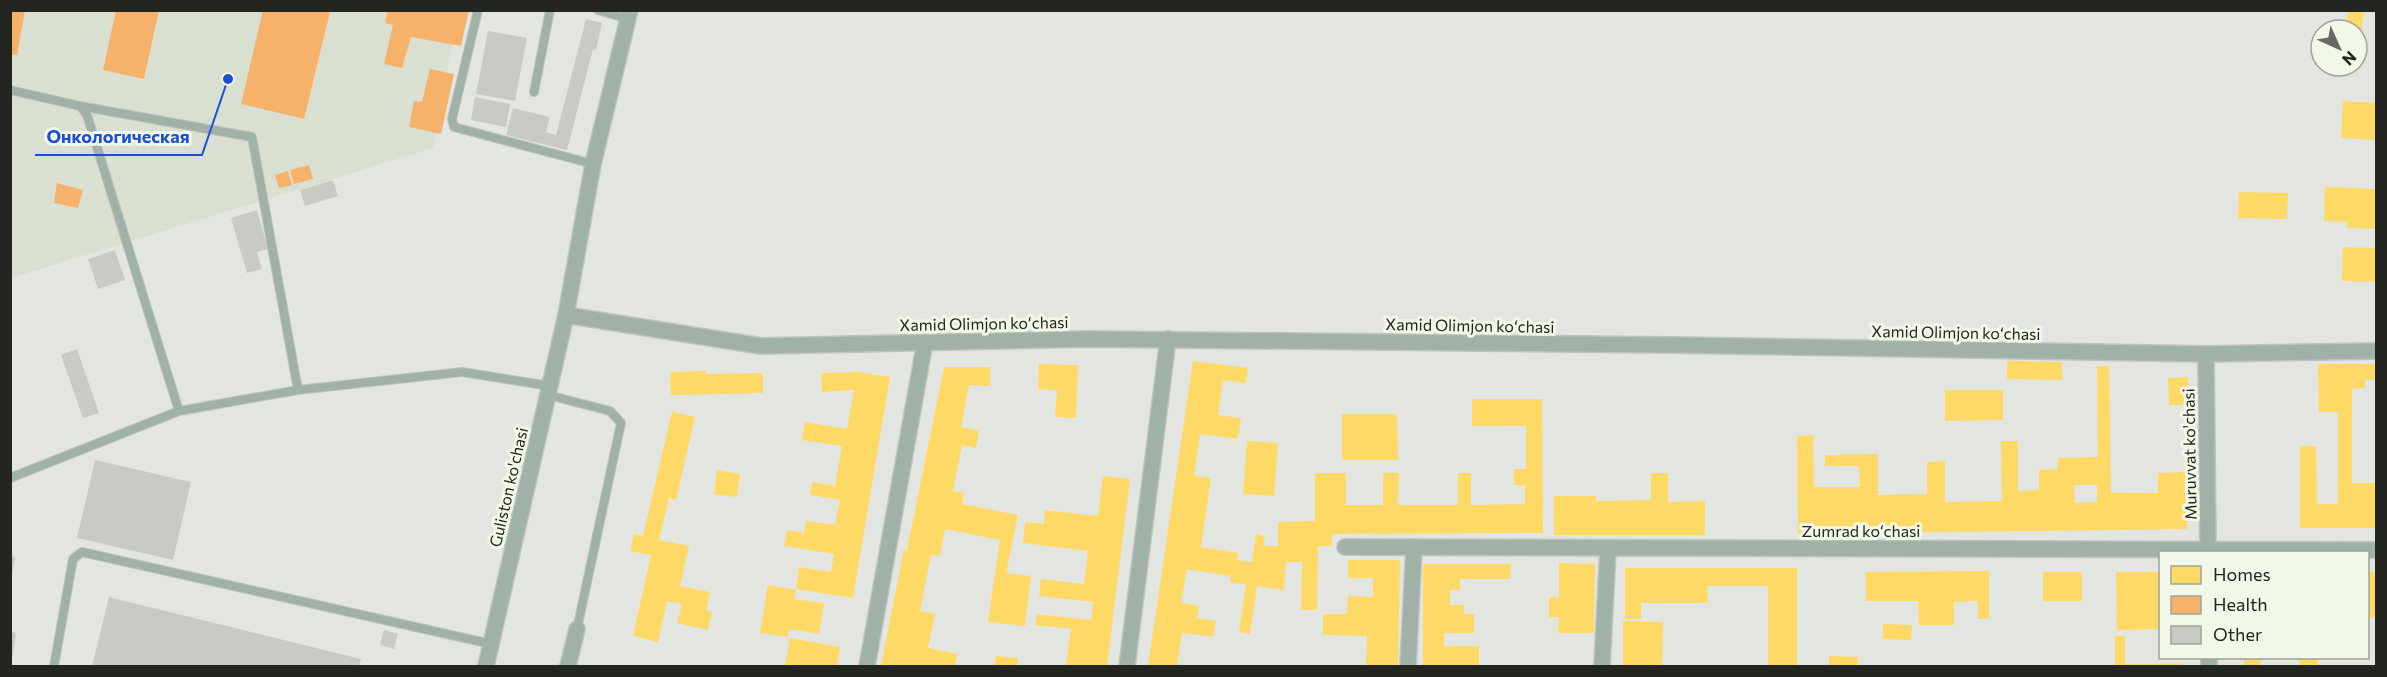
<svg xmlns="http://www.w3.org/2000/svg" width="2387" height="677" font-family="Commissioner,sans-serif">
<rect width="100%" height="100%" fill="#e3e6e0"/>
<path fill="#d9dfd1" d="M 11,11 L 459,11 L 433,148 L 11,278 Z"/>
<path fill="#ffd966" fill-rule="evenodd" d="M 2348,10 L 2364,10 L 2361,35 L 2357,35 L 2357,30 L 2346,30 Z
M 2343,101 L 2376,103 L 2376,140 L 2341,138 Z
M 2325,187 L 2376,189 L 2376,229 L 2347,228 L 2347,222 L 2324,221 Z
M 2239,192 L 2288,193 L 2287,219 L 2238,218 Z
M 2343,247 L 2376,248 L 2376,282 L 2342,281 Z
M 1193,361 L 1248,368 L 1246,383 L 1223,380 L 1218,415 L 1241,418 L 1238,439 L 1200,434 L 1194,476 L 1211,478 L 1201,547 L 1238,553 L 1237,560 L 1252,562 L 1256,534 L 1265,536 L 1263,546 L 1278,546 L 1278,522 L 1315,521 L 1315,473 L 1346,473 L 1346,505 L 1383,505 L 1383,473 L 1399,473 L 1398,505 L 1458,505 L 1458,473 L 1471,473 L 1471,505 L 1525,504 L 1525,485 L 1514,485 L 1514,469 L 1526,469 L 1526,426 L 1472,426 L 1472,399 L 1542,399 L 1543,533 L 1332,534 L 1332,546 L 1318,546 L 1317,610 L 1301,610 L 1302,562 L 1286,562 L 1284,590 L 1257,586 L 1250,634 L 1239,632 L 1246,584 L 1230,582 L 1230,576 L 1187,569 L 1181,603 L 1199,606 L 1197,618 L 1216,621 L 1213,637 L 1182,633 L 1177,664 L 1183,666 L 1148,666 Z
M 2007,361 L 2062,362 L 2062,380 L 2007,379 Z
M 1039,364 L 1078,365 L 1076,418 L 1055,417 L 1057,390 L 1038,389 Z
M 2318,364 L 2376,364 L 2376,380 L 2365,380 L 2365,388 L 2352,389 L 2352,483 L 2376,483 L 2376,528 L 2300,528 L 2300,446 L 2316,446 L 2317,504 L 2338,504 L 2338,412 L 2319,412 Z
M 2097,366 L 2109,366 L 2111,493 L 2158,493 L 2158,473 L 2186,472 L 2187,529 L 1798,534 L 1797,436 L 1813,435 L 1814,487 L 1860,487 L 1859,466 L 1825,466 L 1825,455 L 1878,454 L 1878,495 L 1927,494 L 1927,462 L 1945,461 L 1945,502 L 2002,501 L 2001,441 L 2018,441 L 2018,491 L 2039,490 L 2039,470 L 2058,469 L 2058,458 L 2098,457 ZM 2074,485 L 2097,485 L 2097,502 L 2075,503 Z
M 944,367 L 990,367 L 990,386 L 969,385 L 961,427 L 979,431 L 976,448 L 962,445 L 953,491 L 964,493 L 962,504 L 1018,515 L 1006,573 L 1031,576 L 1025,626 L 988,622 L 1000,540 L 945,529 L 940,556 L 931,555 L 920,611 L 935,614 L 928,648 L 957,654 L 955,666 L 881,666 L 904,549 L 907,550 Z
M 706,371 L 706,374 L 763,373 L 763,393 L 671,395 L 670,372 Z
M 857,372 L 890,377 L 853,598 L 796,589 L 799,567 L 831,572 L 834,554 L 784,546 L 787,530 L 804,533 L 806,521 L 835,525 L 840,500 L 810,495 L 812,482 L 835,486 L 842,446 L 802,440 L 805,422 L 847,429 L 854,390 L 822,392 L 821,373 Z
M 2188,377 L 2188,405 L 2169,405 L 2168,378 Z
M 1945,390 L 2003,390 L 2003,420 L 1945,421 Z
M 672,412 L 695,417 L 676,500 L 669,498 L 659,540 L 689,546 L 680,586 L 710,592 L 706,610 L 712,611 L 708,630 L 677,623 L 682,604 L 667,601 L 658,642 L 633,636 L 651,555 L 630,551 L 634,534 L 643,536 Z
M 1342,414 L 1397,414 L 1398,460 L 1342,460 Z
M 1247,441 L 1278,443 L 1274,496 L 1243,494 Z
M 717,470 L 740,474 L 737,497 L 714,494 Z
M 1651,473 L 1668,473 L 1668,502 L 1705,501 L 1705,535 L 1554,535 L 1554,496 L 1596,496 L 1596,501 L 1651,500 Z
M 1103,476 L 1130,479 L 1107,666 L 1066,666 L 1071,629 L 1035,625 L 1037,614 L 1091,620 L 1093,602 L 1039,596 L 1041,579 L 1084,584 L 1088,551 L 1023,543 L 1025,522 L 1044,524 L 1045,510 L 1098,516 Z
M 1348,560 L 1400,560 L 1398,666 L 1366,666 L 1367,636 L 1323,635 L 1323,614 L 1347,614 L 1348,596 L 1373,597 L 1373,578 L 1348,578 Z
M 1559,563 L 1595,564 L 1594,633 L 1558,633 L 1559,617 L 1549,617 L 1549,597 L 1559,598 Z
M 1423,564 L 1511,564 L 1510,579 L 1460,579 L 1460,590 L 1450,590 L 1450,605 L 1464,605 L 1464,614 L 1474,614 L 1474,633 L 1444,633 L 1444,646 L 1479,646 L 1479,666 L 1423,666 Z
M 1625,568 L 1797,568 L 1797,666 L 1768,666 L 1768,586 L 1707,586 L 1708,603 L 1641,603 L 1641,619 L 1625,619 Z
M 1989,571 L 1989,619 L 1978,619 L 1978,601 L 1954,602 L 1954,625 L 1919,625 L 1918,601 L 1866,601 L 1866,572 Z
M 2043,572 L 2082,572 L 2082,601 L 2043,601 Z
M 2116,572 L 2160,572 L 2160,629 L 2117,630 Z
M 2368,572 L 2376,572 L 2376,618 L 2368,618 Z
M 768,585 L 796,590 L 794,599 L 824,603 L 819,634 L 789,629 L 788,637 L 760,633 Z
M 1623,621 L 1663,622 L 1662,666 L 1623,666 Z
M 1883,624 L 1912,625 L 1911,640 L 1883,639 Z
M 2115,636 L 2125,636 L 2125,664 L 2183,664 L 2183,666 L 2115,666 Z
M 790,638 L 840,647 L 837,666 L 785,666 Z
M 996,656 L 1018,658 L 1018,666 L 994,666 Z
M 1829,656 L 1858,657 L 1858,666 L 1829,666 Z
M 2244,658 L 2261,658 L 2261,666 L 2244,666 Z
M 2299,658 L 2318,658 L 2318,666 L 2299,666 Z"/>
<path fill="#f6b26b" d="M 10,10 L 25,10 L 17,55 L 10,54 Z
M 116,10 L 159,10 L 144,79 L 103,70 Z
M 263,10 L 330,12 L 304,119 L 241,104 Z
M 388,10 L 469,10 L 461,46 L 411,37 L 402,68 L 384,64 L 393,25 L 385,23 Z
M 430,69 L 454,74 L 441,134 L 409,127 L 414,101 L 422,102 Z
M 309,165 L 313,179 L 294,184 L 290,170 Z
M 288,171 L 292,185 L 279,188 L 275,175 Z
M 57,183 L 83,190 L 78,208 L 54,203 Z"/>
<path fill="#c9cac4" d="M 586,19 L 602,23 L 596,50 L 593,49 L 567,150 L 506,135 L 513,108 L 550,117 L 546,132 L 556,135 Z
M 488,31 L 527,38 L 515,101 L 476,94 Z
M 475,97 L 510,104 L 506,127 L 471,120 Z
M 333,180 L 338,196 L 305,206 L 300,190 Z
M 257,210 L 268,249 L 257,252 L 262,269 L 247,273 L 231,218 Z
M 115,250 L 125,280 L 98,289 L 88,259 Z
M 77,349 L 99,413 L 83,418 L 61,355 Z
M 95,460 L 191,482 L 173,560 L 77,538 Z
M 10,556 L 15,557 L 12,576 L 10,576 Z
M 109,597 L 361,659 L 359,666 L 92,666 Z
M 384,630 L 398,634 L 394,649 L 380,645 Z
M 10,631 L 16,633 L 12,659 L 10,659 Z"/>
<g fill="none" stroke-linecap="round" stroke-linejoin="round">
<defs>
<path id="lane" d="M 478,10 L 452,119 L 454,127 L 593,164
M 598,10 L 628,19
M 10,90 L 80,106 L 87,115 L 179,411
M 534,92 L 550,10
M 80,106 L 252,137 L 298,390
M 548,395 L 610,411 L 621,423 L 577,629
M 10,478 L 179,411 L 298,390 L 462,372 L 550,386
M 54,666 L 73,559 L 82,552 L 491,644"/>
<path id="street" d="M 566,315 L 761,346 L 1088,339 L 1673,345 L 2206,354 L 2376,351
M 2206,354 L 2208,552
M 1345,547 L 2376,550
M 2209,658 L 2209,666
M 486,666 L 566,315 L 593,164 L 630,10
M 568,666 L 577,629
M 867,666 L 925,342
M 1127,666 L 1168,339
M 1408,666 L 1414,547
M 1602,666 L 1608,548"/>
</defs>
<use href="#lane" stroke="#c0c2be" stroke-width="10"/>
<use href="#street" stroke="#c0c2be" stroke-width="18"/>
<use href="#lane" stroke="#a0b2a8" stroke-width="8"/>
<use href="#street" stroke="#a0b2a8" stroke-width="15"/>
</g>
<g text-anchor="middle" dominant-baseline="central" stroke-width="6" stroke-linejoin="round" paint-order="stroke">
<g font-size="16" fill="#232520" stroke="#f1f8e9">
<text transform="translate(984 323) rotate(-1)">Xamid Olimjon koʻchasi</text>
<text transform="translate(1470 325) rotate(1)">Xamid Olimjon koʻchasi</text>
<text transform="translate(1956 332) rotate(1)">Xamid Olimjon koʻchasi</text>
<text transform="translate(2189 454) rotate(-91)">Muruvvat ko'chasi</text>
<text transform="translate(508 487) rotate(-77)">Guliston ko'chasi</text>
<text x="1861" y="530">Zumrad koʻchasi</text>
</g>
</g>
<path fill="none" stroke="#1d4ed8" stroke-width="2" d="M228 79L202 155H35"/>
<circle fill="#1d4ed8" stroke="#f1f8e9" stroke-width="2" cx="228" cy="79" r="6"/>
<g font-size="18" text-anchor="middle" font-weight="bold" fill="#1d4ed8" stroke="#f1f8e9" stroke-width="6" stroke-linejoin="round" paint-order="stroke">
<text x="118" y="143">Онкологическая</text>
</g>
<rect width="2387" height="677" fill="none" stroke="#232520" stroke-width="24"/>
<rect x="2159" y="551" width="210" height="108" fill="#f1f8e9" stroke="#9fa499" stroke-width="1.5"/>
<rect x="2171" y="566" width="30" height="18" fill="#ffd966" stroke="#9fa499" stroke-width="1.5"/>
<text x="2213" y="581" font-size="18" fill="#232520">Homes</text>
<rect x="2171" y="596" width="30" height="18" fill="#f6b26b" stroke="#9fa499" stroke-width="1.5"/>
<text x="2213" y="611" font-size="18" fill="#232520">Health</text>
<rect x="2171" y="626" width="30" height="18" fill="#c9cac4" stroke="#9fa499" stroke-width="1.5"/>
<text x="2213" y="641" font-size="18" fill="#232520">Other</text>
<g transform="translate(2339 48) rotate(135)"><circle r="28" fill="#f1f8e9" stroke="#9fa499" stroke-width="1.5"/>
<path d="M0-4.5L10 22L0 15L-10 22Z" fill="#666963"/>
<text y="-9" font-size="16" font-weight="bold" text-anchor="middle" fill="#232520">N</text>
</g>
</svg>
